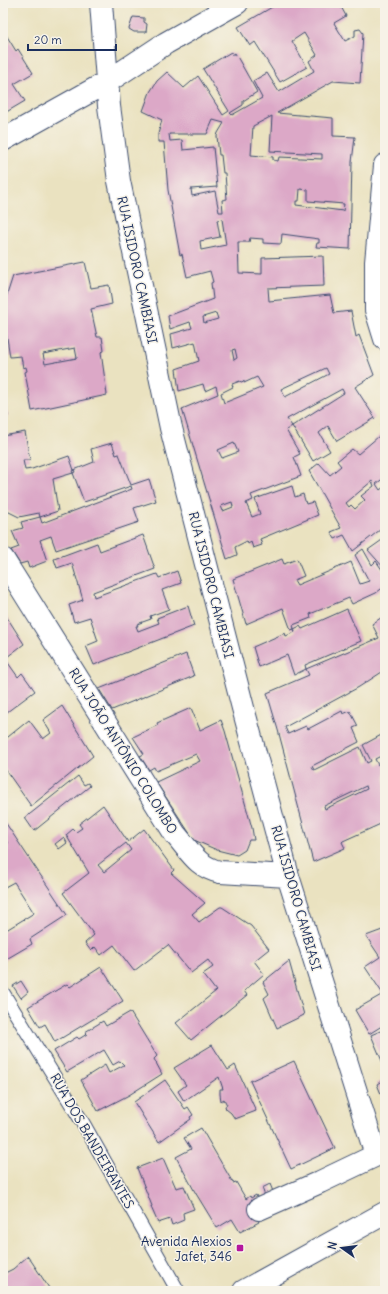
<svg xmlns="http://www.w3.org/2000/svg" width="388" height="1294" font-family="Delius,sans-serif">
<rect width="100%" height="100%" fill="#f7f3e8"/>
<filter id="ink" filterUnits="userSpaceOnUse"><feTurbulence type="fractalNoise" baseFrequency=".025" numOctaves="2"/><feDisplacementMap in="SourceGraphic" scale="8" xChannelSelector="R" yChannelSelector="G"/><feConvolveMatrix kernelMatrix="1 2 1 2 8 2 1 2 1" color-interpolation-filters="sRGB"/></filter>
<filter id="wash" filterUnits="userSpaceOnUse"><feTurbulence type="fractalNoise" baseFrequency=".012" numOctaves="4" result="noise"/><feDisplacementMap in="SourceGraphic" scale="16" xChannelSelector="R" yChannelSelector="G"/><feGaussianBlur stdDeviation="0.9" result="paint"/><feColorMatrix in="noise" values="0 0 0 0 0 0 0 0 0 0 0 0 0 0 0 0 0 1.4 0 .05"/><feComposite in="paint" operator="in"/></filter>
<g filter="url(#wash)">
<rect width="100%" height="100%" fill="#eae2c0"/>
<g id="blocks">
<path fill="#dca8c7" fill-rule="evenodd" d="M 279,3 L 339,3 L 346,16 L 334,23 L 345,41 L 355,36 L 355,30 L 360,29 L 363,33 L 360,83 L 333,81 L 277,113 L 333,118 L 333,136 L 355,137 L 352,162 L 350,249 L 316,247 L 317,243 L 319,243 L 319,239 L 282,234 L 281,244 L 263,243 L 263,239 L 250,238 L 249,242 L 238,242 L 239,273 L 262,274 L 262,258 L 323,256 L 324,286 L 268,288 L 269,301 L 330,295 L 334,313 L 351,311 L 356,337 L 359,335 L 374,375 L 355,387 L 375,418 L 337,441 L 328,426 L 319,433 L 330,451 L 313,461 L 292,426 L 344,393 L 342,389 L 287,419 L 292,426 L 286,430 L 300,454 L 294,457 L 301,476 L 251,495 L 253,500 L 246,503 L 252,517 L 260,514 L 255,499 L 292,486 L 295,497 L 303,494 L 306,504 L 313,502 L 318,515 L 260,539 L 262,545 L 253,548 L 251,542 L 248,544 L 247,541 L 235,547 L 237,555 L 227,559 L 182,409 L 218,394 L 216,386 L 205,391 L 203,384 L 179,391 L 176,369 L 199,361 L 195,342 L 173,348 L 171,334 L 192,328 L 190,322 L 170,329 L 168,316 L 213,299 L 211,283 L 213,282 L 210,271 L 187,277 L 182,254 L 180,255 L 168,190 L 164,142 L 158,142 L 158,134 L 162,120 L 143,111 L 150,92 L 157,81 L 167,72 L 184,88 L 198,76 L 223,115 L 229,111 L 203,69 L 231,52 L 232,55 L 235,53 L 257,92 L 243,101 L 243,105 L 230,113 L 232,115 L 262,98 L 253,81 L 267,73 L 279,92 L 314,71 L 309,61 L 317,55 L 304,33 L 292,41 L 307,67 L 280,82 L 255,42 L 250,46 L 238,27 ZM 272,116 L 270,151 L 322,154 L 322,159 L 279,157 L 278,161 L 273,160 L 273,157 L 251,155 L 253,126 ZM 213,120 L 224,123 L 218,133 L 217,136 L 219,155 L 221,155 L 223,173 L 225,173 L 226,187 L 227,199 L 222,200 L 223,212 L 219,212 L 215,191 L 192,196 L 191,189 L 217,187 L 213,147 L 183,150 L 182,140 L 170,141 L 169,134 L 207,134 ZM 300,189 L 308,190 L 308,201 L 344,204 L 343,211 L 296,205 L 296,201 L 299,201 ZM 222,219 L 226,245 L 201,250 L 200,241 L 220,237 L 217,220 ZM 216,313 L 218,319 L 204,323 L 203,317 ZM 235,349 L 237,358 L 234,360 L 232,350 ZM 326,368 L 329,374 L 285,397 L 281,389 ZM 257,377 L 263,387 L 224,403 L 221,393 L 233,387 L 232,384 L 240,381 L 241,382 L 244,381 L 244,383 ZM 234,443 L 238,452 L 222,458 L 218,450 ZM 232,502 L 233,507 L 223,511 L 221,506 Z
M 133,17 L 144,18 L 144,22 L 147,24 L 146,32 L 134,32 L 129,29 Z
M 3,30 L 16,51 L 18,49 L 33,73 L 14,84 L 25,101 L 3,114 Z
M 85,262 L 91,288 L 109,285 L 112,304 L 91,309 L 97,337 L 102,337 L 104,351 L 101,352 L 107,395 L 32,411 L 25,372 L 27,371 L 26,367 L 23,368 L 21,356 L 10,357 L 5,325 L 3,326 L 3,307 L 13,276 ZM 75,348 L 77,358 L 45,364 L 43,354 Z
M 3,401 L 5,401 L 8,416 L 3,417 Z
M 385,422 L 385,431 L 381,425 Z
M 385,431 L 385,477 L 376,484 L 380,490 L 385,486 L 385,526 L 353,551 L 344,535 L 335,539 L 331,532 L 341,528 L 309,471 L 319,463 L 330,475 L 341,466 L 337,461 L 352,449 L 358,454 ZM 372,481 L 374,486 L 361,496 L 365,500 L 355,509 L 351,505 L 349,507 L 346,503 Z
M 25,432 L 30,460 L 23,460 L 25,470 L 32,469 L 69,456 L 74,470 L 72,471 L 73,473 L 53,479 L 58,511 L 40,517 L 39,513 L 19,517 L 3,509 L 3,436 Z
M 112,443 L 116,455 L 119,454 L 131,485 L 149,479 L 156,501 L 134,508 L 139,522 L 56,550 L 51,536 L 40,540 L 47,561 L 29,568 L 27,562 L 20,564 L 11,550 L 19,547 L 12,531 L 23,528 L 21,522 L 40,517 L 42,523 L 132,489 L 131,486 L 84,502 L 73,473 L 75,472 L 74,470 L 94,462 L 91,449 Z
M 143,535 L 155,569 L 93,592 L 94,597 L 157,574 L 159,578 L 177,571 L 181,583 L 162,590 L 169,609 L 150,616 L 151,619 L 137,624 L 138,626 L 136,626 L 138,631 L 159,623 L 157,618 L 188,606 L 194,626 L 94,665 L 86,646 L 98,641 L 90,617 L 74,622 L 69,605 L 83,600 L 72,563 L 57,568 L 54,559 L 97,543 L 100,551 Z
M 385,538 L 385,569 L 368,550 Z
M 363,549 L 372,565 L 376,561 L 385,574 L 385,586 L 376,593 L 352,604 L 349,598 L 310,614 L 311,618 L 293,625 L 294,629 L 300,626 L 302,629 L 347,609 L 361,641 L 305,665 L 306,669 L 294,675 L 287,655 L 259,667 L 253,647 L 285,633 L 286,636 L 295,632 L 294,629 L 291,630 L 283,608 L 246,624 L 233,579 L 282,559 L 284,564 L 297,559 L 304,576 L 294,580 L 297,585 L 351,562 L 360,584 L 369,581 L 355,555 Z
M 3,611 L 24,644 L 3,660 Z
M 385,615 L 385,670 L 359,687 L 285,727 L 288,734 L 306,726 L 308,729 L 342,711 L 343,714 L 350,711 L 358,726 L 353,728 L 359,742 L 312,766 L 314,770 L 360,747 L 367,763 L 371,761 L 363,745 L 385,733 L 385,754 L 375,759 L 378,765 L 385,762 L 385,822 L 343,841 L 342,842 L 345,848 L 313,862 L 278,730 L 267,693 L 309,675 L 306,669 L 379,638 L 372,624 ZM 366,786 L 367,789 L 325,809 L 324,806 Z
M 186,654 L 194,676 L 112,710 L 99,689 Z
M 6,660 L 18,677 L 22,673 L 35,691 L 3,715 L 3,663 Z
M 62,706 L 93,756 L 31,806 L 5,769 L 3,771 L 3,741 L 29,720 L 43,739 L 51,733 L 43,720 Z
M 191,708 L 200,730 L 221,720 L 225,731 L 252,828 L 254,840 L 249,840 L 245,850 L 237,855 L 217,850 L 194,840 L 156,782 L 200,761 L 196,754 L 156,771 L 154,767 L 149,770 L 140,756 L 144,754 L 133,737 L 158,725 L 157,723 Z
M 78,776 L 84,785 L 88,783 L 90,786 L 34,831 L 25,818 Z
M 103,805 L 128,842 L 144,829 L 174,870 L 171,873 L 205,903 L 192,914 L 199,922 L 220,907 L 222,907 L 251,926 L 269,949 L 254,961 L 264,974 L 244,991 L 247,995 L 191,1040 L 176,1023 L 216,991 L 203,974 L 213,967 L 208,960 L 191,973 L 168,945 L 134,971 L 114,945 L 101,955 L 95,947 L 91,951 L 85,943 L 94,935 L 63,893 L 89,873 L 66,835 L 73,829 L 76,832 L 82,828 L 79,824 ZM 126,843 L 131,850 L 104,872 L 98,865 Z
M 3,819 L 67,915 L 30,939 L 32,944 L 3,961 L 3,932 L 34,913 L 14,882 L 3,888 L 3,847 L 8,844 L 5,838 L 3,839 Z
M 64,837 L 67,843 L 59,849 L 55,844 Z
M 385,929 L 385,1024 L 369,1034 L 355,1010 L 383,994 L 365,967 L 380,957 L 366,936 Z
M 289,961 L 304,1015 L 277,1028 L 264,998 L 269,994 L 263,982 Z
M 101,967 L 123,1001 L 55,1042 L 45,1024 L 40,1027 L 28,1007 L 67,984 L 70,987 Z
M 21,981 L 28,992 L 21,998 L 13,986 Z
M 130,1012 L 157,1056 L 154,1059 L 162,1074 L 129,1095 L 98,1111 L 81,1080 L 105,1065 L 109,1073 L 124,1065 L 120,1061 L 113,1065 L 104,1050 L 67,1072 L 54,1051 L 77,1037 L 79,1039 L 87,1034 L 85,1032 L 103,1021 L 106,1026 Z
M 385,1029 L 385,1068 L 371,1035 Z
M 212,1045 L 228,1070 L 235,1065 L 256,1111 L 235,1119 L 231,1113 L 226,1109 L 225,1106 L 227,1105 L 224,1099 L 221,1101 L 220,1094 L 220,1089 L 223,1089 L 219,1077 L 184,1101 L 178,1091 L 186,1085 L 174,1068 Z
M 294,1061 L 335,1148 L 291,1169 L 250,1081 Z
M 385,1079 L 385,1104 L 377,1084 Z
M 165,1080 L 185,1109 L 188,1107 L 193,1115 L 190,1117 L 191,1119 L 159,1142 L 134,1102 Z
M 201,1128 L 233,1183 L 236,1182 L 246,1199 L 250,1196 L 251,1198 L 256,1195 L 259,1201 L 257,1218 L 259,1222 L 240,1232 L 232,1219 L 217,1228 L 195,1192 L 176,1157 L 191,1149 L 184,1138 Z
M 163,1158 L 176,1188 L 184,1186 L 194,1209 L 183,1213 L 184,1220 L 172,1225 L 170,1219 L 158,1223 L 151,1207 L 152,1206 L 137,1168 Z
M 270,1184 L 274,1194 L 266,1198 L 262,1188 Z
M 28,1256 L 51,1291 L 10,1291 L 3,1281 L 3,1274 L 13,1269 Z"/>
</g>
</g>
<g filter="url(#ink)">
<use href="#blocks" fill-opacity="0" stroke="#3a4a6d" stroke-width="1"/>
<g fill="none" stroke-linecap="round" stroke-linejoin="round">
<defs>
<path id="lane" d="M 3,993 L 83,1123 L 178,1291"/>
<path id="street" d="M 101,3 L 109,106 L 119,181 L 171,428 L 243,708 L 288,876 L 376,1155
M 3,140 L 107,82 L 166,43 L 237,3
M 385,165 L 376,262 L 376,310 L 385,339
M 3,559 L 175,834 C 190,851 197,867 220,872 L 288,876
M 259,1209 L 320,1182 L 385,1151"/>
<path id="secondary" d="M 244,1291 L 385,1213"/>
</defs>
<use href="#lane" stroke="#3a4a6d" stroke-width="15"/>
<use href="#street" stroke="#3a4a6d" stroke-width="24"/>
<use href="#secondary" stroke="#3a4a6d" stroke-width="24"/>
<use href="#lane" stroke="#fff" stroke-width="13"/>
<use href="#street" stroke="#fff" stroke-width="22"/>
<use href="#secondary" stroke="#fff" stroke-width="22"/>
</g>
</g>
<rect fill="#b5179e" stroke="#f7f3e8" stroke-width="1.5" x="236" y="1244" width="8" height="8" rx="2"/>
<g text-anchor="middle" dominant-baseline="central" stroke-width="3" stroke-linejoin="round" paint-order="stroke">
<g font-size="13" fill="#1b2f5e" stroke="#f7f3e8">
<text transform="translate(137 270) rotate(78)">RUA ISIDORO CAMBIASI</text>
<text transform="translate(211 585) rotate(76)">RUA ISIDORO CAMBIASI</text>
<text transform="translate(123 751) rotate(58)">RUA JOÃO ANTÔNIO COLOMBO</text>
<text transform="translate(296 898) rotate(74)">RUA ISIDORO CAMBIASI</text>
<text transform="translate(92 1141) rotate(60)">RUA DOS BANDEIRANTES</text>
</g>
<g font-size="13" fill="#1b2f5e" stroke="#f7f3e8" text-anchor="end">
<text x="232" y="1241">Avenida Alexios<tspan x="232" dy="15">Jafet, 346</tspan></text>
</g>
</g>
<rect width="388" height="1294" fill="none" stroke="#f7f3e8" stroke-width="16"/>
<g transform="translate(342 1248) rotate(284)" stroke="#f7f3e8" stroke-width="3" paint-order="stroke">
<path d="M0-3L7 15L0 10L-7 15Z" fill="#1b2f5e"/>
<text y="-6" font-size="11" font-weight="bold" text-anchor="middle" fill="#1b2f5e">N</text>
</g>
<path d="M28 44v6h88v-6" fill="none" stroke="#1b2f5e" stroke-width="2"/>
<text x="34" y="44" font-size="12" fill="#1b2f5e" stroke="#f7f3e8" stroke-width="3" paint-order="stroke">20 m</text>
</svg>
